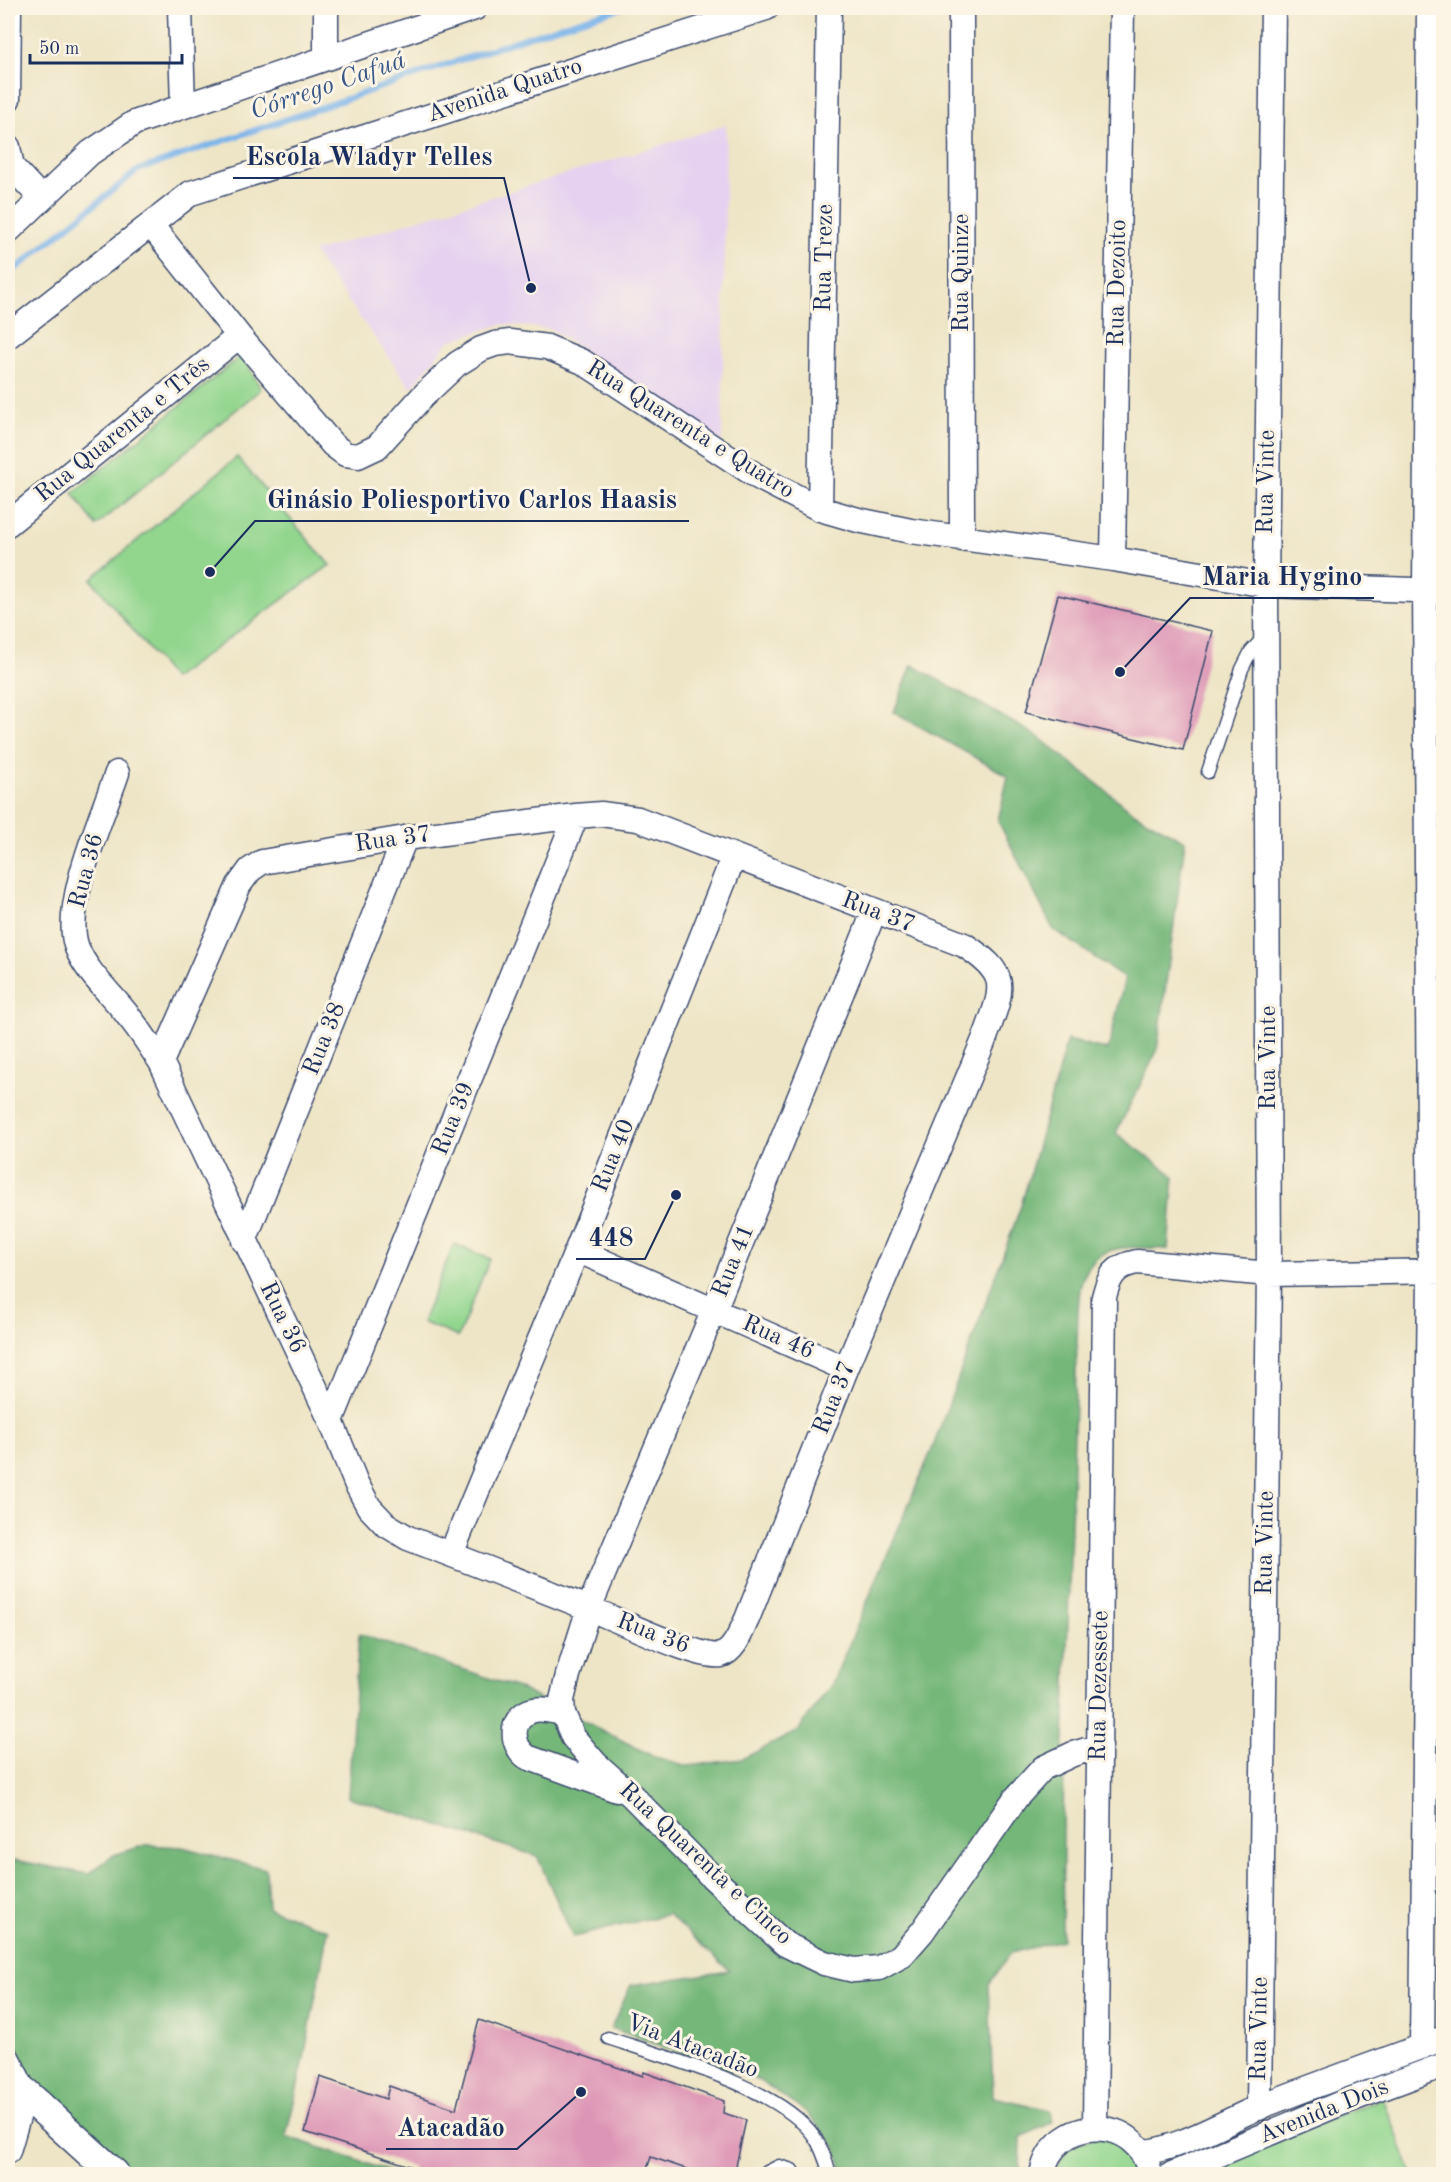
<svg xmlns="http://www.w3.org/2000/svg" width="1451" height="2182" font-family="'Old Standard TT',serif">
<rect width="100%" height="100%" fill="#fcf5e5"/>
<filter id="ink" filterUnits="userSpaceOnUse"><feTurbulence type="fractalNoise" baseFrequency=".0167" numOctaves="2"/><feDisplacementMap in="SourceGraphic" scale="12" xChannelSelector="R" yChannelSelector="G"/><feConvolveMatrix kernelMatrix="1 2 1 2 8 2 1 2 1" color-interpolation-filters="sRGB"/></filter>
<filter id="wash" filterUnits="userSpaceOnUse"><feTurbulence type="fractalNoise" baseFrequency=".008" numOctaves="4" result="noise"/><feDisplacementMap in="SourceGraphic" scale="24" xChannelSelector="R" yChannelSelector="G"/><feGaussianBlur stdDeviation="1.35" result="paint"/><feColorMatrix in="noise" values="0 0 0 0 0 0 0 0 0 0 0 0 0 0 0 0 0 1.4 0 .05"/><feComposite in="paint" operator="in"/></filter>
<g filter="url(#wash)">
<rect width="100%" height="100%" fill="#eee5c6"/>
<path fill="#e6d2f0" d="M 726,125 L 722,442 L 551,329 L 502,324 L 449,341 L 411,388 L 313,252 Z"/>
<path fill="#92d68e" stroke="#568276" stroke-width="1.5" d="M 242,355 L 261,389 L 96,526 L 73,493 Z
M 237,457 L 330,565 L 173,679 L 91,579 Z
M 454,1244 L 490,1259 L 458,1337 L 422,1322 Z
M 1383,2098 L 1412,2174 L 1186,2174 Z
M 1100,2137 L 1127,2149 L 1140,2174 L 1056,2174 C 1061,2149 1076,2142 1100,2137 Z"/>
<path fill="#75b779" stroke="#48736c" stroke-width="1.5" d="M 912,665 L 1037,736 L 1134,813 L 1185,841 L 1157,1051 L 1116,1133 L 1174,1176 L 1168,1249 C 1133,1248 1100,1239 1083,1278 C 1079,1287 1079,1301 1078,1311 L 1064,1744 L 1062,1940 L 1011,1953 L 989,1984 L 993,2097 L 1050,2110 L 1053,2122 L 1021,2137 L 1020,2174 L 843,2174 L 836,2147 L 806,2112 L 760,2081 L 611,2028 L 631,1985 L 730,1971 L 668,1914 L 573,1937 L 537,1856 L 348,1797 L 359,1634 L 518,1688 L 655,1757 L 688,1766 L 742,1759 L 798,1731 L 832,1684 L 933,1447 L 1021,1206 L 1067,1040 L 1108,1050 L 1125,978 L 1053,929 L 998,821 L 1008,776 L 894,712 Z
M 146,1845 L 182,1847 L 266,1869 L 268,1908 L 328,1930 L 303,2063 L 286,2136 L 397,2174 L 124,2174 L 32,2087 L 8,2042 L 8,1859 L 88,1874 L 114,1855 Z"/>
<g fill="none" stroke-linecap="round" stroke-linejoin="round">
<path stroke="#79b3ea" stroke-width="6" d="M 8,275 L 138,170 L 557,27 L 621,8"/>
</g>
<g id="blocks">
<path fill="#dd95b5" d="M 1058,595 L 1213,631 L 1183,750 L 1026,712 Z
M 479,2020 L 643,2076 L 644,2072 L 724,2101 L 723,2113 L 746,2120 L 734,2175 L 704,2175 L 651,2157 L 645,2175 L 411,2175 L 413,2167 L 305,2132 L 320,2077 L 386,2099 L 389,2086 L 456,2109 Z"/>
</g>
</g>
<g filter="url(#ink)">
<use href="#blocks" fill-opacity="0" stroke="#3b4a6e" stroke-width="1.5"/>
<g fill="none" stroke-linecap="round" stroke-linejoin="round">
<defs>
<path id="service" d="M 1208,772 L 1242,669 L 1251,651 L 1265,636
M 608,2038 C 665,2057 779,2087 814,2136 C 822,2148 826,2161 830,2174
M 763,2174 L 779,2166 L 792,2170 L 794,2174"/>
<path id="minor" d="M 180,8 L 183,106
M 326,8 L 326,58
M 961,8 L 962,539
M 8,99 L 9,8
M 8,147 L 12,167 L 41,198
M 151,225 L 239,336 L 333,445 L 345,454 L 358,456 L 377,447 L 422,397 L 457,364 L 481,349 L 495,344 L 510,342 L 547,347 L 583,362 L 758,477 L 820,509 L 858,520 L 911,531 L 1113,559 L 1266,585 L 1444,591
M 8,231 L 90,153 L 134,123 L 475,8
M 8,336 L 191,193 L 766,8
M 820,509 L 829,8
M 8,524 L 239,336
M 1113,559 L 1122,8
M 117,773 C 103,815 61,907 77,948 C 87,974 113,995 129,1017 C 141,1031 150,1047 161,1062 L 331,1421 L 356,1483 L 369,1507 L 385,1524 L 408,1538 C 468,1561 528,1584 588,1608 C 612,1617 700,1660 721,1655 C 735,1651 741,1631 747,1619 L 846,1369 L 986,1035 C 1003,988 1011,975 964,945 L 638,819 L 601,814 L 576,816 L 405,838 L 262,862 L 250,870 L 239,885 L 161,1062
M 874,912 L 714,1310 L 589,1608 L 568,1675 L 562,1700 L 563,1713 L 573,1737 L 595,1763 L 632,1796 L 711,1876 L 785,1944 L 824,1963 L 854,1970 L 879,1968 L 901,1956 L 922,1932 L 1015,1799 L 1043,1768 L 1073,1754 L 1100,1746
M 244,1241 L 405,838
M 577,1250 L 846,1369
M 331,1421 L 576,816
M 451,1554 L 577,1250 L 734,856
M 563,1713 C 552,1711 540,1707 530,1711 C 509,1719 511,1746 527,1757 L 617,1790
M 1422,2047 L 1430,1271 L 1425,590 L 1429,8
M 8,2059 L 25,2093 L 8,2151
M 1259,2108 L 1269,1274 L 1266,585 L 1273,8
M 1095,2128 L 1104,1297 C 1109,1276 1115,1266 1137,1262 L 1269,1274 L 1444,1271
M 1141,2152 C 1173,2152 1226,2121 1257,2108 C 1318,2083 1382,2062 1444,2038
M 1042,2174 C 1054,2114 1139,2113 1150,2174
M 1172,2174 L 1339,2104 L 1444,2065"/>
<path id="tertiary" d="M 25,2093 L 114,2174"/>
</defs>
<use href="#service" stroke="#3b4a6e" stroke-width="15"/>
<use href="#minor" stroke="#3b4a6e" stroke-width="27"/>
<use href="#tertiary" stroke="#3b4a6e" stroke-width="33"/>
<use href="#service" stroke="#fff" stroke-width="12"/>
<use href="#minor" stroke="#fff" stroke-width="24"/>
<use href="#tertiary" stroke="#fff" stroke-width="30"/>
</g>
</g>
<g text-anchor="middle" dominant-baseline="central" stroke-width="6" stroke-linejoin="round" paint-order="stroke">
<g font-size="24" fill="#1b2f5e" stroke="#fcf5e5">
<text transform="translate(505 91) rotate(-18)">Avenida Quatro</text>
<text transform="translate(825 258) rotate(-89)">Rua Treze</text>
<text transform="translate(962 273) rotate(-90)">Rua Quinze</text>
<text transform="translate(1118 283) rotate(-89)">Rua Dezoito</text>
<text transform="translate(123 430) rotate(-39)">Rua Quarenta e Três</text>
<text transform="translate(690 430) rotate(32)">Rua Quarenta e Quatro</text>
<text transform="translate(1267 482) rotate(-89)">Rua Vinte</text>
<text transform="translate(393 840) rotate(-8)">Rua 37</text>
<text transform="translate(87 871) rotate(-75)">Rua 36</text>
<text transform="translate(878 913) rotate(21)">Rua 37</text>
<text transform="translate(325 1039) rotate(-68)">Rua 38</text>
<text transform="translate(1269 1058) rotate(-90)">Rua Vinte</text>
<text transform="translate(454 1119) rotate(-68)">Rua 39</text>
<text transform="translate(614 1156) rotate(-68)">Rua 40</text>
<text transform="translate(734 1261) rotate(-68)">Rua 41</text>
<text transform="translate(282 1318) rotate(64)">Rua 36</text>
<text transform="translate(778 1338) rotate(24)">Rua 46</text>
<text transform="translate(835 1398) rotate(-68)">Rua 37</text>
<text transform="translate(1266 1543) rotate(-89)">Rua Vinte</text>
<text transform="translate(653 1634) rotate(21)">Rua 36</text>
<text transform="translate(1100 1686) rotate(-89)">Rua Dezessete</text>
<text transform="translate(705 1864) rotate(43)">Rua Quarenta e Cinco</text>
<text transform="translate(1260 2029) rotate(-89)">Rua Vinte</text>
<text transform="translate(692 2047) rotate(21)">Via Atacadão</text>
<text transform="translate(1324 2112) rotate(-22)">Avenida Dois</text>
</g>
<g font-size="26" font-style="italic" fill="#375788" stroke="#fcf5e5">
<text transform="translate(328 86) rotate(-19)">Córrego Cafuá</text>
</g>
</g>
<path fill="none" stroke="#1b2f5e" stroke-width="2" d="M531 288L504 178H233M210 572L255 521H689M1120 672L1190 598H1374M676 1195L645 1259H576M581 2092L517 2149H386"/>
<g fill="#1b2f5e" stroke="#fcf5e5" stroke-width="2">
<circle cx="531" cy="288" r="6"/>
<circle cx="210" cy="572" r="6"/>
<circle cx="1120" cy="672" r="6"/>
<circle cx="676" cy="1195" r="6"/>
<circle cx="581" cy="2092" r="6"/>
</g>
<g font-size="26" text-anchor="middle" font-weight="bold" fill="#1b2f5e" stroke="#fcf5e5" stroke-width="6" stroke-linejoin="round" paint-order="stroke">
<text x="369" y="165">Escola Wladyr Telles</text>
<text x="472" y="508">Ginásio Poliesportivo Carlos Haasis</text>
<text x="1282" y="585">Maria Hygino</text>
<text x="611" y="1246">448</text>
<text x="451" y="2136">Atacadão</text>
</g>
<rect width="1451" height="2182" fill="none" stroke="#fcf5e5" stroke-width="30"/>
<path d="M30 54v9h152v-9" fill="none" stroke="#1b2f5e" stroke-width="3"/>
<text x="39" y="54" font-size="18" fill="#1b2f5e" stroke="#fcf5e5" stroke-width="4.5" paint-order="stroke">50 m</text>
</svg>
